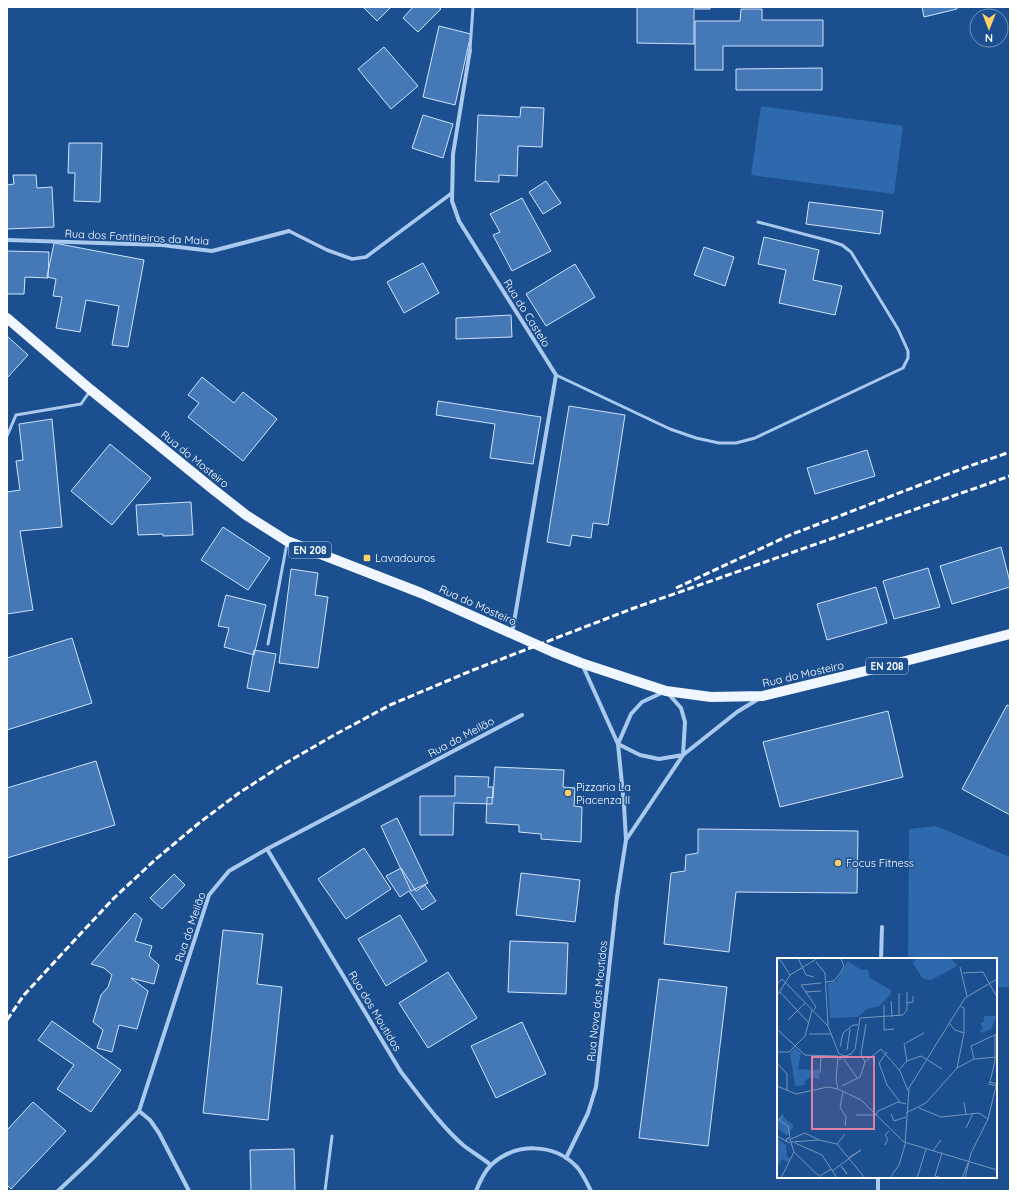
<svg xmlns="http://www.w3.org/2000/svg" width="1017" height="1198" font-family="Quicksand,sans-serif">
<rect width="100%" height="100%" fill="#1b4f8f"/>
<path fill="#2e69ad" d="M 761,106 L 903,126 L 894,194 L 751,175 Z
M 936,826 L 1010,857 L 1010,987 L 996,987 L 996,959 L 908,959 L 909,829 Z"/>
<path fill="#4478b7" stroke="#cfe3fa" d="M 363,7 L 391,7 L 377,21 Z
M 413,7 L 438,7 L 441,9 L 418,32 L 403,18 Z
M 637,7 L 710,7 L 710,9 L 694,9 L 694,44 L 637,43 Z
M 922,7 L 957,7 L 957,9 L 924,17 Z
M 741,9 L 762,9 L 762,20 L 823,20 L 823,46 L 723,46 L 723,70 L 695,70 L 695,21 L 740,21 Z
M 991,9 L 999,16 L 985,16 Z
M 439,26 L 471,34 L 455,105 L 423,97 Z
M 384,47 L 418,86 L 391,109 L 358,69 Z
M 822,68 L 822,90 L 736,90 L 736,69 Z
M 521,107 L 544,108 L 542,147 L 518,146 L 517,176 L 499,175 L 499,182 L 475,181 L 478,115 L 520,117 Z
M 423,115 L 453,124 L 443,158 L 412,148 Z
M 69,143 L 102,143 L 100,202 L 74,201 L 75,173 L 68,173 Z
M 13,175 L 36,175 L 37,188 L 52,187 L 54,227 L 7,229 L 7,185 L 14,184 Z
M 546,181 L 561,203 L 543,214 L 529,192 Z
M 522,198 L 551,251 L 512,271 L 493,235 L 500,232 L 490,214 Z
M 809,202 L 883,211 L 880,234 L 806,224 Z
M 764,237 L 819,250 L 813,280 L 842,286 L 835,315 L 779,303 L 786,270 L 758,264 Z
M 54,243 L 144,260 L 128,347 L 112,345 L 119,306 L 86,300 L 80,332 L 56,328 L 62,297 L 53,296 L 56,279 L 47,277 Z
M 704,247 L 734,257 L 725,286 L 694,275 Z
M 7,251 L 49,252 L 48,278 L 25,277 L 24,294 L 7,294 Z
M 423,263 L 439,293 L 404,313 L 387,282 Z
M 575,264 L 595,297 L 546,326 L 526,294 Z
M 511,315 L 512,337 L 456,339 L 456,318 Z
M 7,336 L 28,355 L 7,378 Z
M 202,377 L 234,403 L 243,392 L 277,419 L 243,461 L 188,417 L 199,403 L 188,395 Z
M 438,401 L 541,417 L 533,464 L 490,458 L 495,424 L 436,415 Z
M 569,406 L 625,415 L 608,525 L 593,523 L 591,538 L 572,535 L 570,546 L 547,542 Z
M 52,419 L 62,527 L 20,531 L 33,610 L 7,614 L 7,492 L 20,490 L 16,461 L 23,460 L 19,424 Z
M 110,444 L 151,478 L 112,525 L 71,491 Z
M 867,450 L 875,476 L 815,494 L 807,468 Z
M 191,502 L 193,535 L 163,536 L 163,534 L 138,535 L 136,505 Z
M 223,527 L 270,558 L 248,590 L 201,560 Z
M 1001,547 L 1010,582 L 1010,587 L 952,604 L 940,566 Z
M 928,568 L 940,607 L 894,619 L 883,581 Z
M 291,569 L 318,573 L 315,595 L 328,597 L 318,668 L 279,663 Z
M 876,587 L 887,623 L 827,640 L 817,604 Z
M 226,595 L 266,605 L 254,655 L 224,647 L 229,628 L 218,626 Z
M 72,638 L 92,703 L 7,730 L 7,658 Z
M 254,650 L 276,654 L 269,692 L 247,688 Z
M 1007,705 L 1010,706 L 1010,815 L 962,789 Z
M 888,711 L 903,777 L 780,807 L 763,742 Z
M 96,761 L 115,825 L 7,858 L 7,788 Z
M 495,767 L 564,770 L 563,787 L 575,788 L 574,806 L 582,807 L 581,842 L 541,839 L 541,834 L 519,832 L 519,825 L 486,823 L 487,797 L 493,798 Z
M 455,776 L 489,777 L 488,787 L 493,787 L 492,804 L 454,803 L 453,835 L 420,835 L 420,796 L 455,796 Z
M 397,818 L 428,883 L 411,891 L 381,826 Z
M 698,829 L 858,831 L 857,893 L 736,892 L 729,952 L 664,944 L 671,873 L 685,871 L 686,855 L 698,853 Z
M 364,848 L 391,889 L 346,919 L 318,879 Z
M 401,868 L 416,891 L 425,885 L 436,901 L 422,910 L 409,891 L 400,897 L 386,876 Z
M 521,873 L 580,880 L 575,922 L 516,915 Z
M 174,874 L 185,885 L 162,909 L 150,898 Z
M 135,913 L 142,919 L 135,941 L 152,946 L 149,956 L 159,965 L 154,984 L 131,978 L 148,991 L 137,1029 L 119,1025 L 112,1052 L 97,1048 L 103,1030 L 93,1022 L 101,995 L 108,987 L 112,975 L 104,968 L 91,964 Z
M 400,915 L 427,961 L 386,986 L 358,939 Z
M 223,930 L 263,934 L 257,984 L 282,987 L 268,1120 L 203,1113 Z
M 510,941 L 568,943 L 566,994 L 508,992 Z
M 448,972 L 477,1018 L 428,1048 L 399,1003 Z
M 659,979 L 727,987 L 708,1146 L 639,1138 Z
M 52,1021 L 121,1070 L 91,1112 L 57,1089 L 74,1065 L 38,1040 Z
M 522,1022 L 546,1074 L 496,1098 L 471,1046 Z
M 33,1102 L 66,1131 L 11,1189 L 7,1185 L 7,1130 Z
M 294,1149 L 295,1191 L 251,1191 L 250,1150 Z"/>
<g fill="none" stroke-linecap="round" stroke-linejoin="round">
<path stroke="#a9c9ee" stroke-width="3" d="M 470,50 L 473,7
M 556,375 L 670,429 L 696,438 L 719,443 L 736,443 L 755,438 L 903,368 L 908,358 L 908,351 L 898,329 L 851,252 L 842,245 L 830,241 L 758,222
M 7,436 L 16,415 L 81,404 L 90,391
M 268,644 L 287,543
M 325,1191 L 332,1136"/>
<path stroke="#a9c9ee" stroke-width="3.5" d="M 289,231 L 327,250 L 352,259 L 366,257 L 452,193"/>
<path stroke="#a9c9ee" stroke-width="4" d="M 470,50 L 453,154 L 452,201 L 459,221 L 556,375 L 512,634
M 7,240 L 162,245 L 212,251 L 289,231
M 666,691 L 681,708 L 685,722 L 683,755 L 659,759 L 640,755 L 618,744 L 631,714 L 642,702 Z
M 626,840 L 683,755 L 737,712 L 760,698
M 267,849 L 401,1072 C 420,1096 440,1125 463,1145 C 472,1152 482,1158 491,1165
M 881,959 L 882,927
M 139,1111 L 150,1120 L 159,1133 L 189,1191
M 566,1158 L 588,1113 L 596,1087 L 617,897 L 626,840 L 624,805 L 618,744 L 582,664
M 58,1191 L 92,1159 L 139,1111 L 209,895 L 229,871 L 267,849 L 522,715
M 476,1191 C 480,1181 484,1172 491,1165 C 516,1142 554,1143 577,1167 C 583,1174 587,1183 591,1191
M 878,1191 L 878,1177"/>
<path stroke="#f0f6ff" stroke-width="10" d="M 7,318 L 91,390 L 214,490 L 246,515 L 287,541 L 421,593 L 553,652 L 581,663 L 666,691 L 711,697 L 763,696 L 886,666 L 1010,634"/>
<path stroke="#fff" stroke-width="3" stroke-dasharray="7 3" stroke-linecap="butt" d="M 676,588 L 790,535 L 964,468 L 1010,452
M 7,1020 L 24,995 L 71,944 L 114,898 L 156,859 L 199,823 L 239,793 L 284,764 L 336,734 L 390,705 L 473,670 L 634,608 L 1010,476"/>
</g>
<g fill="#ffd166" stroke="#1b4f8f" stroke-width="1.5">
<rect x="363" y="554" width="8" height="8" rx="2"/>
<circle cx="568" cy="793" r="4"/>
<circle cx="838" cy="863" r="4"/>
</g>
<g text-anchor="middle" dominant-baseline="central" stroke-width="3" stroke-linejoin="round" paint-order="stroke">
<g fill="#1b4f8f" stroke="#bbcadd" stroke-width="1">
<rect x="289" y="542" width="42" height="16" rx="3"/>
<rect x="866" y="658" width="42" height="16" rx="3"/>
</g>
<g font-size="10" font-weight="bold" fill="#fff">
<text x="310" y="550">EN 208</text>
<text x="887" y="666">EN 208</text>
</g>
<g font-size="11" fill="#fff" stroke="#1b4f8f">
<text transform="translate(137 237) rotate(3)">Rua dos Fontineiros da Maia</text>
<text transform="translate(527 313) rotate(58)">Rua do Castelo</text>
<text transform="translate(195 459) rotate(39)">Rua do Mosteiro</text>
<text transform="translate(478 605) rotate(24)">Rua do Mosteiro</text>
<text transform="translate(803 674) rotate(-13)">Rua do Mosteiro</text>
<text transform="translate(461 737) rotate(-28)">Rua do Meilão</text>
<text transform="translate(190 927) rotate(-71)">Rua do Meilão</text>
<text transform="translate(597 1001) rotate(-84)">Rua Nova dos Moutidos</text>
<text transform="translate(375 1011) rotate(59)">Rua dos Moutidos</text>
</g>
<g font-size="11" fill="#fff" stroke="#1b4f8f" text-anchor="start">
<text x="375" y="558">Lavadouros</text>
<text x="576" y="787">Pizzaria La<tspan x="576" dy="13">Piacenza II</tspan></text>
<text x="846" y="863">Focus Fitness</text>
</g>
</g>
<g transform="translate(777 958)">
<rect width="220" height="220" fill="#1b4f8f"/>
<path d="M 140,0 L 174,0 L 180,8 L 154,22 L 145,20 L 136,5 ZM 71,3 L 84,12 L 91,11 L 93,20 L 114,32 L 114,36 L 102,48 L 90,51 L 81,59 L 53,60 L 51,25 L 59,24 ZM 207,58 L 220,58 L 214,71 L 204,75 L 203,72 L 207,71 L 205,71 L 204,64 L 207,64 ZM 18,90 L 24,95 L 21,111 L 42,112 L 42,121 L 34,119 L 29,122 L 27,127 L 18,128 L 13,95 ZM 5,158 L 17,168 L 10,178 L 0,170 L 0,161 ZM 0,180 L 9,187 L 10,199 L 13,200 L 11,204 L 5,201 L 1,209 Z" fill="#2e69ad"/>
<path fill="none" stroke="#7695bc" stroke-width="1" d="M 2,0 L 13,17M 21,0 L 29,17 L 37,19M 39,4 L 48,15 L 51,68 L 62,96M 183,9 L 190,38M 186,15 L 206,14 L 220,39M 49,24 L 57,23 L 64,14 L 67,8 L 64,1M 0,26 L 5,21 L 51,68M 3,34 L 31,64M 28,34 L 44,33M 122,35 L 122,58M 0,38 L 13,17 L 41,0M 114,43 L 115,59M 130,45 L 136,44 L 136,38M 107,47 L 107,72 L 117,71M 36,53 L 39,49 L 24,27 L 44,25M 11,62 L 28,45M 172,65 L 178,72 L 187,75M 0,71 L 28,97 L 61,98M 32,76 L 54,76M 63,89 L 66,75 L 76,67 L 81,67M 70,92 L 73,71M 0,94 L 12,94 L 28,78 L 35,52M 110,94 L 102,105 L 110,127 L 123,144M 62,96 L 68,98 L 62,102M 61,98 L 59,121 L 61,130M 68,98 L 74,96 L 78,91 L 83,60 L 126,57 L 130,52 L 130,34M 67,101 L 80,120M 197,101 L 194,88 L 220,76M 130,103 L 127,86 L 147,75M 88,104 L 84,96 L 89,66M 0,105 L 10,116 L 10,132M 180,110 L 187,75 L 187,50 L 183,48M 122,112 L 130,103 L 144,98 L 165,111M 43,115 L 44,98M 213,124 L 218,103 L 218,77M 219,126 L 219,128 L 212,126 L 213,124 L 220,126M 0,128 L 19,136 L 51,129 L 61,131 L 84,142 L 127,184 L 220,212M 65,128 L 83,119 L 88,104 L 104,91 L 123,113 L 131,133M 66,134 L 63,149 L 69,159 L 68,168M 187,144 L 189,156M 142,150 L 164,159 L 202,155 L 211,161M 129,155 L 149,145 L 180,110 L 197,101 L 220,99M 114,156 L 117,163 L 129,159M 6,157 L 2,162 L 11,168 L 13,180M 79,157 L 99,157 L 101,153 L 121,144 L 129,146M 189,170 L 196,155M 0,178 L 13,185M 14,181 L 28,175 L 42,182 L 60,186M 9,184 L 10,180 L 13,181 L 17,194 L 44,220M 14,184 L 42,182M 18,185 L 45,197 L 60,220M 60,186 L 88,220M 60,186 L 68,176M 108,187 L 111,181 L 108,177 L 112,173M 156,193 L 164,182M 64,208 L 70,216 L 66,210M 55,213 L 84,192 L 71,200M 43,218 L 54,211M 4,220 L 17,194M 113,220 L 122,207 L 128,187 L 132,130 L 188,40 L 220,21M 140,220 L 149,191M 164,220 L 158,218 L 165,195M 185,220 L 191,205M 188,220 L 194,195 L 211,161 L 219,128"/>
<path fill="#dd80a5" fill-opacity="0.15" stroke="#dd80a5" stroke-width="2" d="M 35,99 L 97,99 L 97,171 L 35,171 Z"/>
<rect width="220" height="220" fill="none" stroke="#fff" stroke-width="2"/>
</g>
<rect width="1017" height="1198" fill="none" stroke="#ffffff" stroke-width="16"/>
<g transform="translate(989 28) rotate(180)"><circle r="19" fill="#1b4f8f" stroke="#7695bc"/>
<path d="M0-3L7 15L0 10L-7 15Z" fill="#ffd166"/>
<text y="-6" font-size="11" font-weight="bold" text-anchor="middle" fill="#ffffff">N</text>
</g>
</svg>
